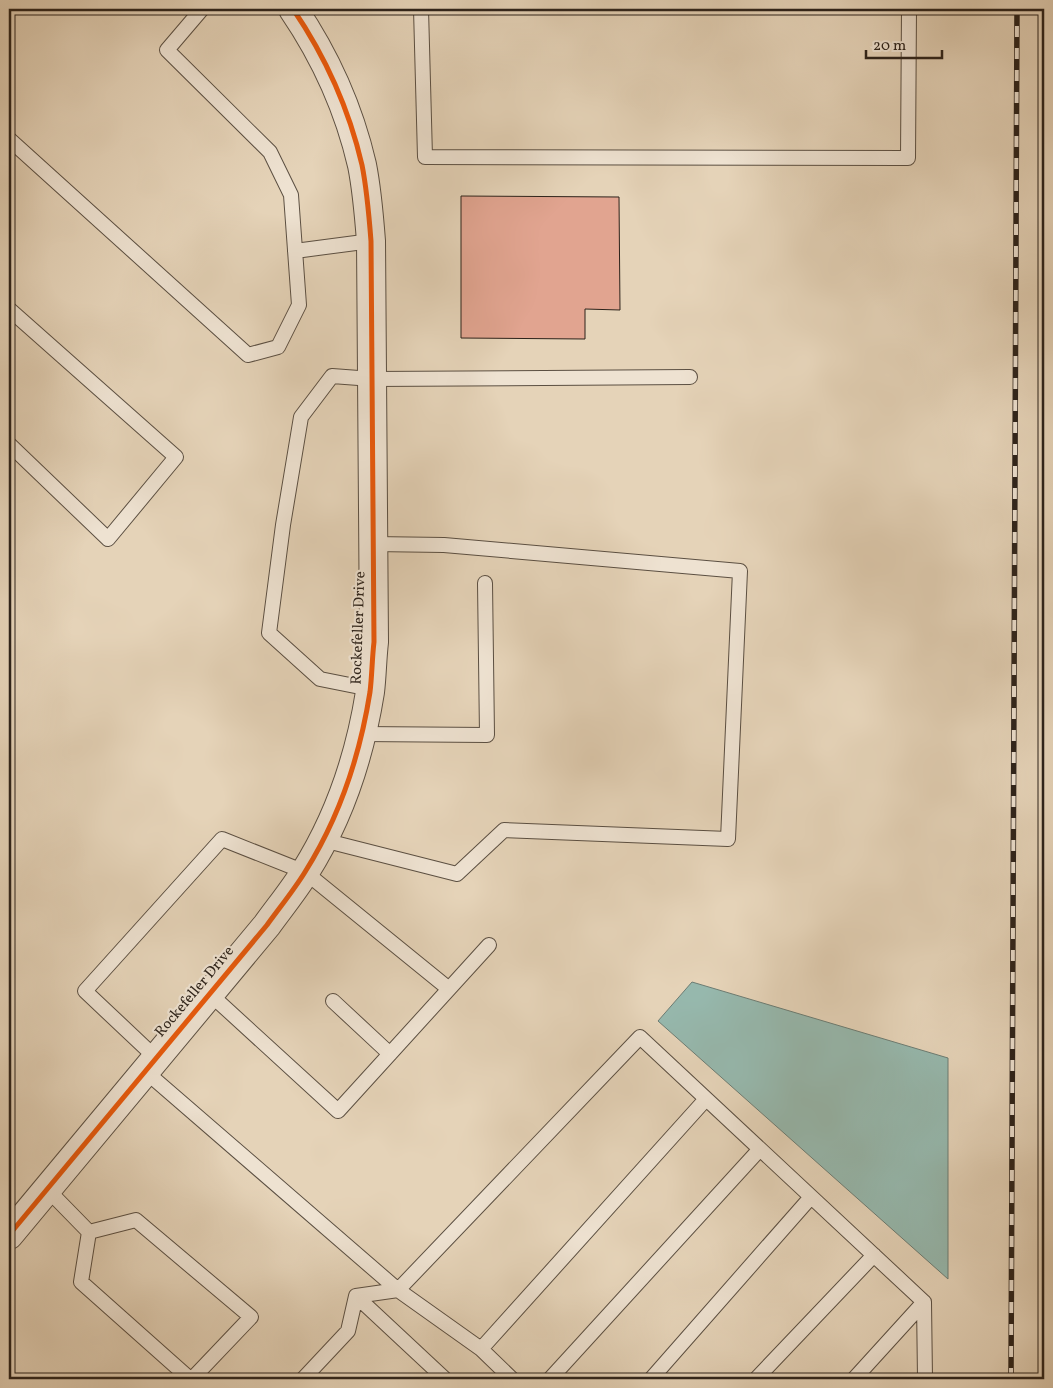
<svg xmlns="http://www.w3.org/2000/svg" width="1053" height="1388" font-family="Vollkorn,serif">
<rect width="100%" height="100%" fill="#e5d3b8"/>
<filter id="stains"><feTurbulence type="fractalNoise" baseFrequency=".004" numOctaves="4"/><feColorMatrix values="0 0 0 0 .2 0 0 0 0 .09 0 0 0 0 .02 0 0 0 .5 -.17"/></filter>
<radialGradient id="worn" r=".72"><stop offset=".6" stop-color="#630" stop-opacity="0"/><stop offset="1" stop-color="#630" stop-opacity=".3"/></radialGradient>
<path fill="#96b8ad" stroke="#6c7c73" d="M 692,982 L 948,1058 L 948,1279 L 658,1021 Z"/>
<path fill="#e1a490" stroke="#2d231b" d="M 461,196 L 619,197 L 620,310 L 585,309 L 585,339 L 461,338 Z"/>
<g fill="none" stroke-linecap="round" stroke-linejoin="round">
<defs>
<path id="lane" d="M 421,9 L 425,157 L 908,158 L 909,9
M 9,139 L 248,355 L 278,347 L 299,305 L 291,195 L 270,152 L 167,50 L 202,9
M 295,251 L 371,241
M 9,309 L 176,457 L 108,539 L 9,444
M 370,689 L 320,679 L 269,633 L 283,525 L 301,417 L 332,376 L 372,379 L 690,377
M 361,734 L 487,735 L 485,583
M 323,840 L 457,874 L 504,830 L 728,839 L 740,571 L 444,545 L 373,544
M 210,994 L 338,1111 L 489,945
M 333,1001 L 390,1054
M 156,1058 L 85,991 L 222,839 L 305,872 L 449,989
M 145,1071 L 398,1290 L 481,1349 L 512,1379
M 47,1189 L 89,1232
M 89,1232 L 136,1220 L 251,1317 L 192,1379
M 89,1232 L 81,1282 L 190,1379
M 356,1296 L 445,1379
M 481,1349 L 706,1099
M 303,1379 L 348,1331 L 356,1296 L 398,1290 L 640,1037 L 924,1302 L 925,1379
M 550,1379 L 760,1149
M 651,1379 L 811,1197
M 756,1379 L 874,1255
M 854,1379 L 924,1302"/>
<path id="street" d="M 9,1235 L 267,925 C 280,907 294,890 305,872 C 339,818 360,755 370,692 C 372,676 372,659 374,642 L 371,241 C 369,215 367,190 362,165 C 349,109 325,56 293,9"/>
</defs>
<use href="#lane" stroke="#5b4f42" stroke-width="16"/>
<use href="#street" stroke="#5b4f42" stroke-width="30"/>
<use href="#lane" stroke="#eee2d1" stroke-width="14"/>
<use href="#street" stroke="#eee2d1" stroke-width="28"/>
<defs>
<path id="rail" d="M 1011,1379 L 1017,9"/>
</defs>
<use href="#rail" stroke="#2d231b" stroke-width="5.5"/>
<use href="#rail" stroke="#eee2d1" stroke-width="4" stroke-dasharray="11" stroke-linecap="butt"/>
<defs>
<path id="cycleway" d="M 9,1235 L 267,925 C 280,907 294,890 305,872 C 339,818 360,755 370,692 C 372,676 372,659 374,642 L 371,241 C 369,215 367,190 362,165 C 349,109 325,56 293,9"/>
</defs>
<use href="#cycleway" stroke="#eee2d1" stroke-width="8"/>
<use href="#cycleway" stroke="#e8590c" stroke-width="5"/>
</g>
<g text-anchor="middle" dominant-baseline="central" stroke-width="4.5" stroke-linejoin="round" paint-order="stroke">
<g font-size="15" fill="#2d231b" stroke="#eee2d1">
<text transform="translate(359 628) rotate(-88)">Rockefeller Drive</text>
<text transform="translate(195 992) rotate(-50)">Rockefeller Drive</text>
</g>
</g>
<rect width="1053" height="1388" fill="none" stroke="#e5d3b8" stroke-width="30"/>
<rect x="10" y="10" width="1033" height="1368" fill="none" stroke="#2d231b" stroke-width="2.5"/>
<rect x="15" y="15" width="1023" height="1358" fill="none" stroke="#2d231b"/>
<path d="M866 50v8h76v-8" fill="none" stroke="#2d231b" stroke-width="2.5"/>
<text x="873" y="50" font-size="15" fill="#2d231b" stroke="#eee2d1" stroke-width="4" paint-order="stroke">20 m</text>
<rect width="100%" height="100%" filter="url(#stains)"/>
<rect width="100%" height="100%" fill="url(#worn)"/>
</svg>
